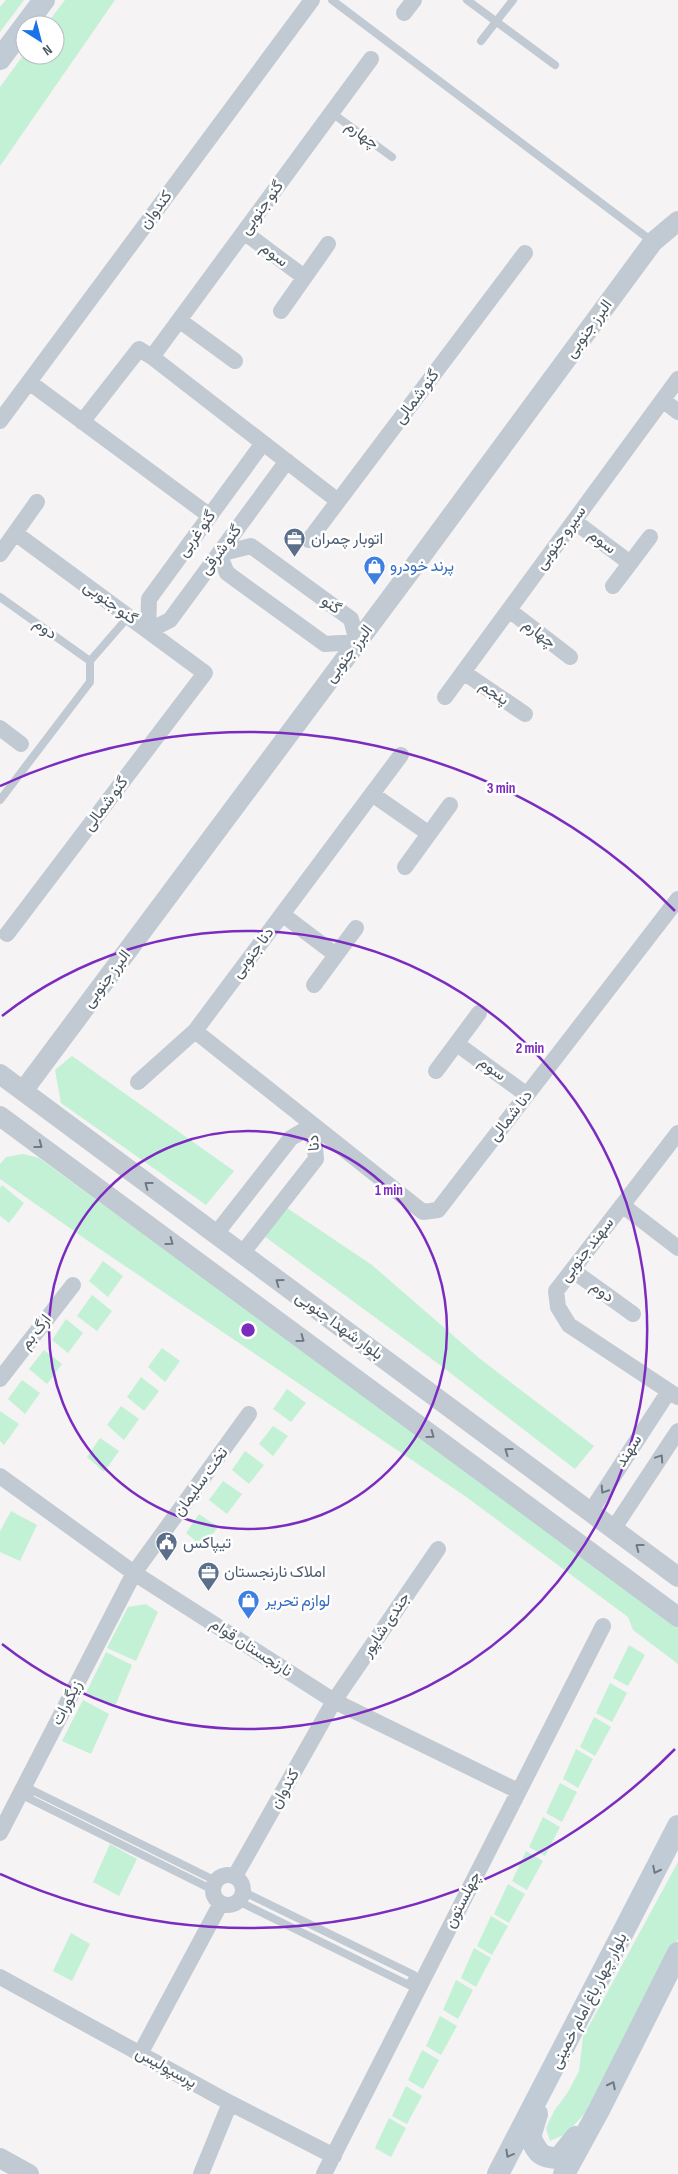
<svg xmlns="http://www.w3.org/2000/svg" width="678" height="2174" font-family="'Sofia Sans Condensed',Vazirmatn,sans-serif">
<rect width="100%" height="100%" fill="#f5f3f3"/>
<path fill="#c3f1d5" d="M 6,0 L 24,0 L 0,32 L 0,7 Z
M 65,0 L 115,0 L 0,166 L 0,87 L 25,53 L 55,55 L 55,25 L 46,25 Z
M 72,1056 L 234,1171 L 206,1205 L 61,1103 L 55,1070 Z
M 23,1154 L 39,1158 L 678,1624 L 678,1664 L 633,1630 L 628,1617 L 465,1496 L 91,1243 L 0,1179 L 0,1164 L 6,1157 Z
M 2,1185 L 24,1203 L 9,1223 L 0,1216 L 0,1188 Z
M 287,1208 L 372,1265 L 479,1358 L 594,1446 L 575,1469 L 440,1365 L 264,1236 Z
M 103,1261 L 123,1276 L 108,1297 L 89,1281 Z
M 92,1295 L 112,1311 L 97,1331 L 77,1316 Z
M 66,1319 L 83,1333 L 68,1353 L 52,1340 Z
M 162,1348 L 180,1361 L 165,1382 L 148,1367 Z
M 44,1350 L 62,1364 L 47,1384 L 29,1369 Z
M 141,1377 L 159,1391 L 144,1411 L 127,1397 Z
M 22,1380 L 40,1393 L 25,1414 L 8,1399 Z
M 287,1389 L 306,1403 L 291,1422 L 273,1409 Z
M 121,1406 L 139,1419 L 124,1440 L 107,1425 Z
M 0,1411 L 19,1424 L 4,1445 L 0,1441 Z
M 273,1426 L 288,1436 L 273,1456 L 259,1444 Z
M 100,1438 L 119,1451 L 104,1472 L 87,1457 Z
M 245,1451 L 264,1465 L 249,1484 L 232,1470 Z
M 223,1481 L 242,1494 L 227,1514 L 209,1500 Z
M 11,1511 L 37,1525 L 20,1561 L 0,1552 L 0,1531 Z
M 199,1514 L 218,1527 L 203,1547 L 186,1533 Z
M 146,1604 L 158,1612 L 136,1661 L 107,1648 L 128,1607 Z
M 629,1645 L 645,1655 L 628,1686 L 613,1678 Z
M 106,1652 L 132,1665 L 115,1706 L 86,1693 Z
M 610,1683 L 627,1693 L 612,1722 L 596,1713 Z
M 83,1700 L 109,1714 L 91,1754 L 62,1741 Z
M 594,1717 L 611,1727 L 595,1756 L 580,1747 Z
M 576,1749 L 593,1759 L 578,1788 L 563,1779 Z
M 560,1783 L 577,1792 L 562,1822 L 546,1813 Z
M 543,1817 L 560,1827 L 545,1856 L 529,1847 Z
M 110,1844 L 137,1859 L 119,1896 L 93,1882 Z
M 526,1851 L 543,1861 L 527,1890 L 512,1881 Z
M 678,1862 L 678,1939 L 595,2102 L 566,2134 L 550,2141 L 546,2128 L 554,2111 L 568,2092 L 579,2071 L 583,2037 Z
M 508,1884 L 525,1894 L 509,1923 L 494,1914 Z
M 491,1916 L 508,1926 L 492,1955 L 477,1946 Z
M 71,1933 L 90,1944 L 72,1981 L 53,1971 Z
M 474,1948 L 491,1958 L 476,1987 L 461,1978 Z
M 456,1980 L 473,1990 L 458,2019 L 443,2010 Z
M 440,2016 L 457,2026 L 441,2055 L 426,2046 Z
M 422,2050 L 439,2060 L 423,2089 L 408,2080 Z
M 406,2086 L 422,2096 L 407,2124 L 392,2116 Z
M 389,2118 L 406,2128 L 391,2157 L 375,2148 Z"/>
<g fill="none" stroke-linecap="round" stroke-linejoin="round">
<path stroke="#c1cad2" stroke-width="8" d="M 332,0 L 653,242
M 467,0 L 555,65
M 481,41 L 513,0
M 332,113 L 392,157
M 0,597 L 90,661
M 0,800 L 90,682 L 90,661 L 129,616
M 213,1890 L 28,1798 L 32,1790 L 216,1881
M 238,1901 L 409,1985 L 414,1975 L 242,1891"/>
<path stroke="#c1cad2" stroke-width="16" d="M 404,13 L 414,0
M 244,232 L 304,277
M 281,311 L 328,244
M 179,320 L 235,361
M 152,357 L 371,59
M 29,382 L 210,516
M 663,400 L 678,412
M 0,421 L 312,0
M 82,422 L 139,349 L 152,357 L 338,501
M 263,443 L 149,599 L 148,631 L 170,620 L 287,461
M 574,521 L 630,563
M 309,540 L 525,253
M 251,546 L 351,619 L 357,642 L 325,644 L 227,573 L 219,554 Z
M 0,554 L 37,502
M 613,586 L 650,537
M 509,610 L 570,657
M 463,672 L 525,714
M 445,697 L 678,379
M 0,728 L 21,744
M 401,755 L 195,1031 L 423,1212 L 438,1210 L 678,899
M 372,794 L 428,833
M 405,867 L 450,805
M 282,914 L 336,955
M 7,934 L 205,673 L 15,533
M 314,985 L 356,928
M 457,1044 L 527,1095
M 436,1071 L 479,1013
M 138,1082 L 195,1031
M 678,1133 L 556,1291 L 558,1307 L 569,1325 L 678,1397
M 622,1205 L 678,1248
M 215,1235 L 291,1138 L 313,1125 L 316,1159 L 241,1255
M 572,1270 L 633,1314
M 0,1379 L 73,1285
M 0,1476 L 134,1573 L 334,1701 L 518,1791
M 591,1511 L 669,1391
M 614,1528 L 678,1431
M 0,1833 L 134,1573 L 249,1414
M213 1890a15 15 0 1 1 30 0a15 15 0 1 1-30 0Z
M 235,1876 L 334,1701 L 438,1549
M 0,1977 L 230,2103 L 334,2156
M 140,2054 L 221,1903
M 201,2174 L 230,2103
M 324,2174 L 603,1626"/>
<path stroke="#c1cad2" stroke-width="20" d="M 0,1074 L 678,1577
M 23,1091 L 412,569 L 653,242 L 678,221
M 0,1116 L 678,1617
M 0,2158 L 29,2174"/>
<path stroke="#c1cbd6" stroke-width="22" d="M 0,59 L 44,0
M 537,2114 L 530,2137 C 538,2153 540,2158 559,2158 L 576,2137
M 498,2174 L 678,1826
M 564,2174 L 599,2110 L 678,1953"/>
</g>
<defs><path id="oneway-chevron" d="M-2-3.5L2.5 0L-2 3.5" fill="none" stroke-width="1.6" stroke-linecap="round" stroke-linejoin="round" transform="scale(1.25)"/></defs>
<g stroke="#6e7983">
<use href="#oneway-chevron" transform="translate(39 1145) rotate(37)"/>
<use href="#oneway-chevron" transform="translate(148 1185) rotate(-143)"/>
<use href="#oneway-chevron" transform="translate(170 1242) rotate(36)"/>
<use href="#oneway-chevron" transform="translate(279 1282) rotate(-144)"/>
<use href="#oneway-chevron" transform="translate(301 1339) rotate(36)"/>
<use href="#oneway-chevron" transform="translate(431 1435) rotate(36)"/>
<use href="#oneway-chevron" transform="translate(508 1451) rotate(-144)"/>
<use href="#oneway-chevron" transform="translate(660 1458) rotate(-56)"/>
<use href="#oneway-chevron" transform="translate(604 1490) rotate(123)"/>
<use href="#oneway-chevron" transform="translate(639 1547) rotate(-143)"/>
</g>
<g stroke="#6e7984">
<use href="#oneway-chevron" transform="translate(656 1870) rotate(117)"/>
<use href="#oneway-chevron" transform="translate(612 2085) rotate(-63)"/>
<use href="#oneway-chevron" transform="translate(509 2154) rotate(119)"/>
</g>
<g fill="none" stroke="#7b2cbf" stroke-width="2.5">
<circle cx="248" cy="1330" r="199"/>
<path d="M2 1016A399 399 0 1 1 2 1644"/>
<path d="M675 1749A598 598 0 0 1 0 1874M0 786A598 598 0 0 1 675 911"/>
</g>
<defs>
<symbol id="office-pin" viewBox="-11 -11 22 30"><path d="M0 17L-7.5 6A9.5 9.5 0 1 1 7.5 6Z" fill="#5c6f8a" stroke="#fff"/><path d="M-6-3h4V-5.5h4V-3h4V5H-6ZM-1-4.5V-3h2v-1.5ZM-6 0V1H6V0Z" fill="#fff"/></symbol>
<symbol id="shop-pin" viewBox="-11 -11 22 30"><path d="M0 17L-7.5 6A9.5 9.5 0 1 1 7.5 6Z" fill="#3f7fe0" stroke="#fff"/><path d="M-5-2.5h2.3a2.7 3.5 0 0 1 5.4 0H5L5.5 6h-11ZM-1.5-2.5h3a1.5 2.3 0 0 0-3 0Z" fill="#fff"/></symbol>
<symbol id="civic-pin" viewBox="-11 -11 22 30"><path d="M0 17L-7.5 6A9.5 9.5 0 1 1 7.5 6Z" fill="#5c6f8a" stroke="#fff"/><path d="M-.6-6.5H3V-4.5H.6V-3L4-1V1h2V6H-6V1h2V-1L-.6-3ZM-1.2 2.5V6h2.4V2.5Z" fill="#fff"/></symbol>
</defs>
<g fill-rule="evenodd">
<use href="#office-pin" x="282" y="526" width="25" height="34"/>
<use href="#shop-pin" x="362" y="554" width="25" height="34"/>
<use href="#civic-pin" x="154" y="1530" width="25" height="34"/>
<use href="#office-pin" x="196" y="1560" width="25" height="34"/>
<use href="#shop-pin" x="236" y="1588" width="25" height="34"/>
</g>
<g text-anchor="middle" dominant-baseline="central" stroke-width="5" stroke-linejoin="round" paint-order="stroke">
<g font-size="16" fill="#4a5661" stroke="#fff">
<text transform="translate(362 135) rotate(36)">چهارم</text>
<text transform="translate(262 208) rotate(-54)">گنو جنوبی</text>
<text transform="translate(156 210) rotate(-53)">کندوان</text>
<text transform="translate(274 255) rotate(37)">سوم</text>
<text transform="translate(589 329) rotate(-54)">البرز جنوبی</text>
<text transform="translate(417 397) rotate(-53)">گنو شمالی</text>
<text transform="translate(197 534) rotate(-54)">گنو غربی</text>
<text transform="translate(561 538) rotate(-54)">سیرو جنوبی</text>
<text transform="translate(602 542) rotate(37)">سوم</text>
<text transform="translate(221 550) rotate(-53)">گنو شرقی</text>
<text transform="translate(110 603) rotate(36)">گنو جنوبی</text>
<text transform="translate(331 605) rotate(36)">گنو</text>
<text transform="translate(45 629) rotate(36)">دوم</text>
<text transform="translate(539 634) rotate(37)">چهارم</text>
<text transform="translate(349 654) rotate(-53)">البرز جنوبی</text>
<text transform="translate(494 693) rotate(35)">پنجم</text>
<text transform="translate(106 804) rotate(-53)">گنو شمالی</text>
<text transform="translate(253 953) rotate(-53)">دنا جنوبی</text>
<text transform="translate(107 979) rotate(-53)">البرز جنوبی</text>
<text transform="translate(492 1069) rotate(36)">سوم</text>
<text transform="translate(511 1116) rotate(-52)">دنا شمالی</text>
<text transform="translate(314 1143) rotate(-94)">دنا</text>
<text transform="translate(587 1250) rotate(-52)">سهند جنوبی</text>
<text transform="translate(602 1292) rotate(36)">دوم</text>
<text transform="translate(339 1326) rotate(36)">بلوار شهدا جنوبی</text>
<text transform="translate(36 1332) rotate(-52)">ارگ بم</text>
<text transform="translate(629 1451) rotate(-57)">سهند</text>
<text transform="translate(201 1482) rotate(-54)">تخت سلیمان</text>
<text transform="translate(386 1625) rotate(-56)">جندی شاپور</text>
<text transform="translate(251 1648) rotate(33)">نارنجستان قوام</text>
<text transform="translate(67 1703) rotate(-63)">زیگورات</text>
<text transform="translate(285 1789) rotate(-60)">کندوان</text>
<text transform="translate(463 1900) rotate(-63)">چهلستون</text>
<text transform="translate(589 2001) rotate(-63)">بلوار چهار باغ امام خمینی</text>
<text transform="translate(166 2068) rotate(29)">پرسپولیس</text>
</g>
<g font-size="16" fill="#4e5e75" stroke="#fff" text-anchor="start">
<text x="311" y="539">اتوبار چمران</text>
<text x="183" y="1543">تیپاکس</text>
<text x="224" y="1572">املاک نارنجستان</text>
</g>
<g font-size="16" fill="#366cbe" stroke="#fff" text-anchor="start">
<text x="390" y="566">پرند خودرو</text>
<text x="265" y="1601">لوازم تحریر</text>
</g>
</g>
<circle cx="248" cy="1330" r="8" fill="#7b2cbf" stroke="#fff" stroke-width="2.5"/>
<g font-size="15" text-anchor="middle" font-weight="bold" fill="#7b2cbf" stroke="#fff" stroke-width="5" stroke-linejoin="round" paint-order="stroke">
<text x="501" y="793">3 min</text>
<text x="530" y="1053">2 min</text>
<text x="389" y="1195">1 min</text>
</g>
<g transform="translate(40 40) rotate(144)"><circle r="24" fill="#ffffff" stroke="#b7bbc0"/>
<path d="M0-4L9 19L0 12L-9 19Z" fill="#1a73e8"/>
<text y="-8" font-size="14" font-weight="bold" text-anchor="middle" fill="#4a5661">N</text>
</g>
</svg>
